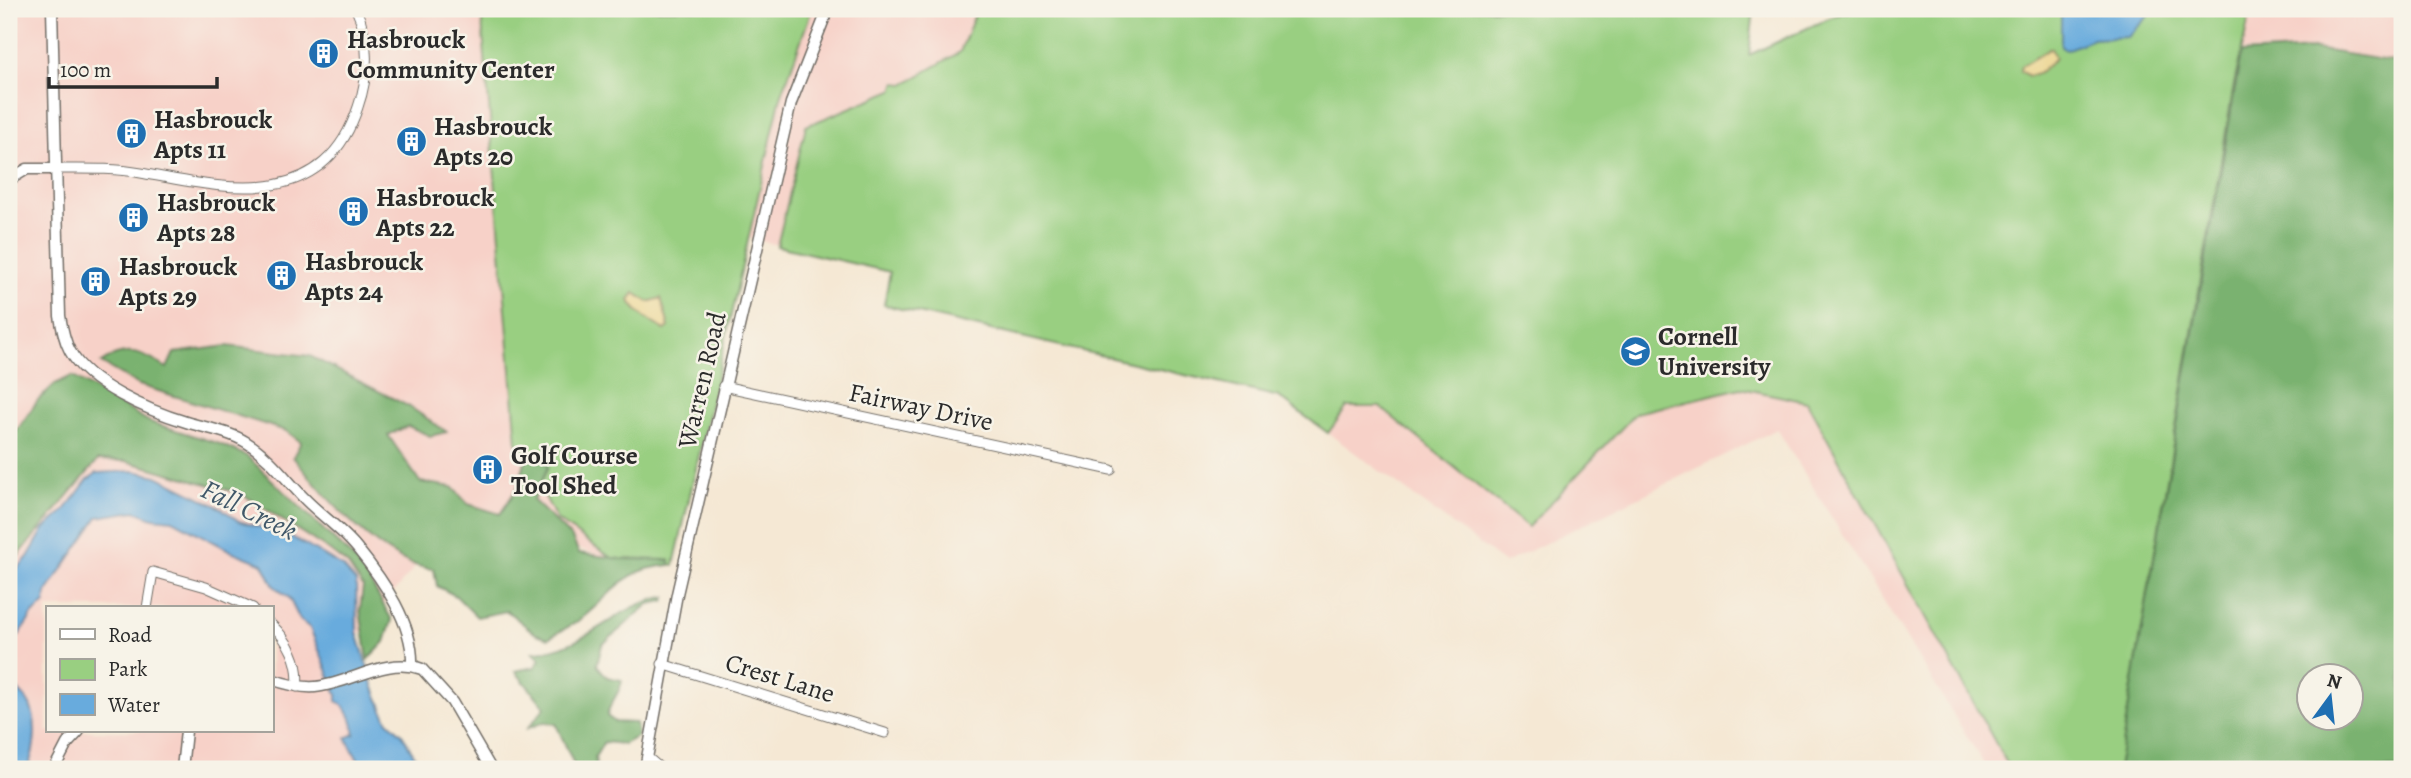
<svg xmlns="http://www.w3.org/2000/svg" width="2411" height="778" font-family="Alegreya,serif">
<rect width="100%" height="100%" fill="#f7f3e8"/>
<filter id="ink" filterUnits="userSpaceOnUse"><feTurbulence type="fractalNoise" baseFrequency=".0143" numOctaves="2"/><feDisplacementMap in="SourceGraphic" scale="14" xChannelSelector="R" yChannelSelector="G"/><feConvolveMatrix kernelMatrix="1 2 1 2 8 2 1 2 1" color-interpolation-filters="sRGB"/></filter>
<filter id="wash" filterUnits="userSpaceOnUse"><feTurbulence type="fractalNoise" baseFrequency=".00686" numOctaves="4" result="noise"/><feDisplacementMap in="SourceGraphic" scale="28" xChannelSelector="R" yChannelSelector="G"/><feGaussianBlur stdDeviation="1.57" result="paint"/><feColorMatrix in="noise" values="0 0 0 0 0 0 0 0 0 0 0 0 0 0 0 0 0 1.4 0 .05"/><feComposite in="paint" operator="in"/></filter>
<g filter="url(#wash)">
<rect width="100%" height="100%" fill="#f5e8d4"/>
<path fill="#f7d1c8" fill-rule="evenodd" d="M 9,9 L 1754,9 L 1749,55 L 1829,18 L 1857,9 L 2402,9 L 2402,63 L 2315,49 L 2242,51 L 2118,769 L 1987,769 L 1777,429 L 1505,563 L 1279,397 L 884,305 L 890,272 L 749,238 L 674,565 L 619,563 L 465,507 L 345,651 L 393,769 L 9,769 ZM 47,608 L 271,608 L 271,731 L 47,731 Z"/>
<path fill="#99cf81" stroke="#627d56" stroke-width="2" d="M 9,9 L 17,9 L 15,90 L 9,90 Z
M 481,9 L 812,9 L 780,100 L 674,565 L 619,563 L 557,520 L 517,443 Z
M 977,9 L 1754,9 L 1749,55 L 1829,18 L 1857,9 L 2251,9 L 2234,84 L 2118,769 L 2010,769 L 1807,402 L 1741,388 L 1636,413 L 1528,527 L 1380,407 L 1347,407 L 1328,433 L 1279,397 L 884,305 L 890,272 L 777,246 L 806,126 L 893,90 L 896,83 L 904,84 L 960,52 Z"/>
<path fill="#7ab26f" stroke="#526e4d" stroke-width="2" fill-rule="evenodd" d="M 2315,49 L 2402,63 L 2402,769 L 2118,769 L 2241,53 ZM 2310,676 L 2352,676 L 2352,718 L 2310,718 Z
M 227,346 L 310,356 L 410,407 L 447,432 L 430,436 L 408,426 L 388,435 L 420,482 L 452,487 L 468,504 L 500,514 L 519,485 L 525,461 L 542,452 L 548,467 L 533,500 L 572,538 L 579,553 L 621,559 L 670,560 L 670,565 C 623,569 616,591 582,618 C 572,626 559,631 549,638 L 536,634 L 507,611 L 477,617 L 456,596 L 437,586 L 434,569 C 384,566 322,494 293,457 L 301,442 L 286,431 L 139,385 L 101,363 C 127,345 142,353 167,368 L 174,353 Z
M 72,376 L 150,422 L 220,444 L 247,456 L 351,556 L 367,576 L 392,620 L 385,642 L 368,660 L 360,610 L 363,587 L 348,565 L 330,551 L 242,494 L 126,461 L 98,460 L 9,567 L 9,442 L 38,400 L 55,384 Z
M 666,597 L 664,601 L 649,604 L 602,645 L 597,665 L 607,677 L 622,680 C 621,693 609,702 607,716 L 615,722 L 636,723 L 638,736 L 624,744 L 604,742 L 595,757 L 597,769 L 576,769 L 556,724 L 544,722 L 528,728 L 545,707 L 515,671 L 535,667 L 540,659 L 533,652 C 586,651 617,603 666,597 Z"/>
<path fill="#eeda9e" stroke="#8c8264" stroke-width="2" d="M 2051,48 L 2055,58 L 2041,72 L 2028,76 L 2020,71 L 2021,66 Z
M 635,293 L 648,302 L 661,298 L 669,327 L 665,330 C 655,325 633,311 630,300 Z"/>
<path fill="#68abdd" stroke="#4a6b84" stroke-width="2" d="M 2061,9 L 2155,9 L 2128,37 L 2093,39 L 2066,50 L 2061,47 Z
M 134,471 L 157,476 L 221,508 L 239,521 L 290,536 L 343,567 L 356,582 L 357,632 L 374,688 L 387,720 L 402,734 L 422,769 L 363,769 L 346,738 L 355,734 C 352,719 349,709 337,701 L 337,694 L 310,628 L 300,620 L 289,598 L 274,586 L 263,564 L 231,551 L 173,520 L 153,518 L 135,511 L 98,517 L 46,593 L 45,603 L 33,614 L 9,650 L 9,578 L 28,557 L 44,529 L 65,510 L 88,479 L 97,473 Z
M 9,680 C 14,687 20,691 25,697 C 40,716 36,749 27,769 L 9,769 Z"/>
</g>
<g filter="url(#ink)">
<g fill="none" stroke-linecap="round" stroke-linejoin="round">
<defs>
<path id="minor" d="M 57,169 C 85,169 113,168 141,173 C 224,188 323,214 358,107 C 369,76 370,39 356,9
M 723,386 L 1111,470
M 147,608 L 153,572 L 206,587 L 253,608
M 271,624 C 288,640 301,663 297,687
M 662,664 L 885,733
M 647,757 L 661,769"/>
<path id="tertiary" d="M 52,9 L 60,316 C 62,328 64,340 70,351 C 88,385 150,411 186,422 C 206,428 228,431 246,442 C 269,456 285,478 303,497 C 320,515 342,529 357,548 C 383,580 414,624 412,666
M 9,180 L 27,169 L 57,169
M 271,679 C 285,684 299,688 315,687 C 351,684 385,656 422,669 L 452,702 L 491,769
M 54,769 L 67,744 L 79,731
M 182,769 L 186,731
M 645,769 L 677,594 L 791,103 L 828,9"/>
</defs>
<use href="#minor" stroke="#726d66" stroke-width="11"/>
<use href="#tertiary" stroke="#726d66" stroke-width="13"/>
<use href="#minor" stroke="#fff" stroke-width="9"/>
<use href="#tertiary" stroke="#fff" stroke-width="10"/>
</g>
</g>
<defs>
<symbol id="building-disc" viewBox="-11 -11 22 22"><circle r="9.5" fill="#1f6fb2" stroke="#f7f3e8"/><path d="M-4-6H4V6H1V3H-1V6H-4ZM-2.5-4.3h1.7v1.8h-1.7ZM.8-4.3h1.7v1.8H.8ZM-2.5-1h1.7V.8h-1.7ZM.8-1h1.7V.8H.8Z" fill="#fff"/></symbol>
<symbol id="university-disc" viewBox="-11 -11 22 22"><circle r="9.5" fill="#1f6fb2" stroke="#f7f3e8"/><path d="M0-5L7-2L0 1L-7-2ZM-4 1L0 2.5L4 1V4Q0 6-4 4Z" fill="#fff"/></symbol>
</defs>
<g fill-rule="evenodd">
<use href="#building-disc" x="306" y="36" width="35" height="35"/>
<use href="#building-disc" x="114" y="116" width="35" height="35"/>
<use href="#building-disc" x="394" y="124" width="35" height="35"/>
<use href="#building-disc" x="336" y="194" width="35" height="35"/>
<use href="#building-disc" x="116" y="200" width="35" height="35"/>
<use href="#building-disc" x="264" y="258" width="35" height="35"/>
<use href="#building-disc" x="78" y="264" width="35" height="35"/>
<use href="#university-disc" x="1618" y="334" width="35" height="35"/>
<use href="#building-disc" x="470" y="452" width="35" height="35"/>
</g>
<g text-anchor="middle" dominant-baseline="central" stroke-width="5" stroke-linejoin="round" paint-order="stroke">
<g font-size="26" font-weight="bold" fill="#2b2b2b" stroke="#f7f3e8" text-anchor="start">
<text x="347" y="39">Hasbrouck<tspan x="347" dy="30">Community Center</tspan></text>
<text x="154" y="119">Hasbrouck<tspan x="154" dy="30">Apts 11</tspan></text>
<text x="434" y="126">Hasbrouck<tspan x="434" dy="30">Apts 20</tspan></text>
<text x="376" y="197">Hasbrouck<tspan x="376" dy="30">Apts 22</tspan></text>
<text x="157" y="202">Hasbrouck<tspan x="157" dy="30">Apts 28</tspan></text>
<text x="305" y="261">Hasbrouck<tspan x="305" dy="30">Apts 24</tspan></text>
<text x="119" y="266">Hasbrouck<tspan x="119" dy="30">Apts 29</tspan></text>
<text x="1658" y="336">Cornell<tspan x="1658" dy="30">University</tspan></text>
<text x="511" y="455">Golf Course<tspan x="511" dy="30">Tool Shed</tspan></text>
</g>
<g font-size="26" fill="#2b2b2b" stroke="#f7f3e8">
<text transform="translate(702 380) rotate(-77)">Warren Road</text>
<text transform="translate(921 407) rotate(12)">Fairway Drive</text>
<text transform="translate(780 678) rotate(17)">Crest Lane</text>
</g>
<g font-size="28" font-style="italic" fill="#405869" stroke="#f7f3e8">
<text transform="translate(249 510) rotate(26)">Fall Creek</text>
</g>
</g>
<rect width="2411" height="778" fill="none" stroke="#f7f3e8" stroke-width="35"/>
<rect x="46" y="606" width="228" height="126" fill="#f7f3e8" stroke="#a5a39c" stroke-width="2"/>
<rect x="60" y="629" width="35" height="10" fill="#ffffff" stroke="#a5a39c" stroke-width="2"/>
<text x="108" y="642" font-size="21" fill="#2b2b2b">Road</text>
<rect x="60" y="659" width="35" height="21" fill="#99cf81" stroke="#a5a39c" stroke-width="2"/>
<text x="108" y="676" font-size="21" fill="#2b2b2b">Park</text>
<rect x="60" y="694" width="35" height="21" fill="#68abdd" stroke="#a5a39c" stroke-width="2"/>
<text x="108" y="712" font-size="21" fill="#2b2b2b">Water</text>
<g transform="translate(2330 697) rotate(15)"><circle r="33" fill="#f7f3e8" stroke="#a5a39c" stroke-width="2"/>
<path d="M0-5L12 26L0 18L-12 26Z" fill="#1f6fb2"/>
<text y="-10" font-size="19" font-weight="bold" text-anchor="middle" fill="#2b2b2b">N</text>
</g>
<path d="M49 77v10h168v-10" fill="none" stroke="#2b2b2b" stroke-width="3.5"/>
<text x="60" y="77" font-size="21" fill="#2b2b2b" stroke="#f7f3e8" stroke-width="5" paint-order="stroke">100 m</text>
</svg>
